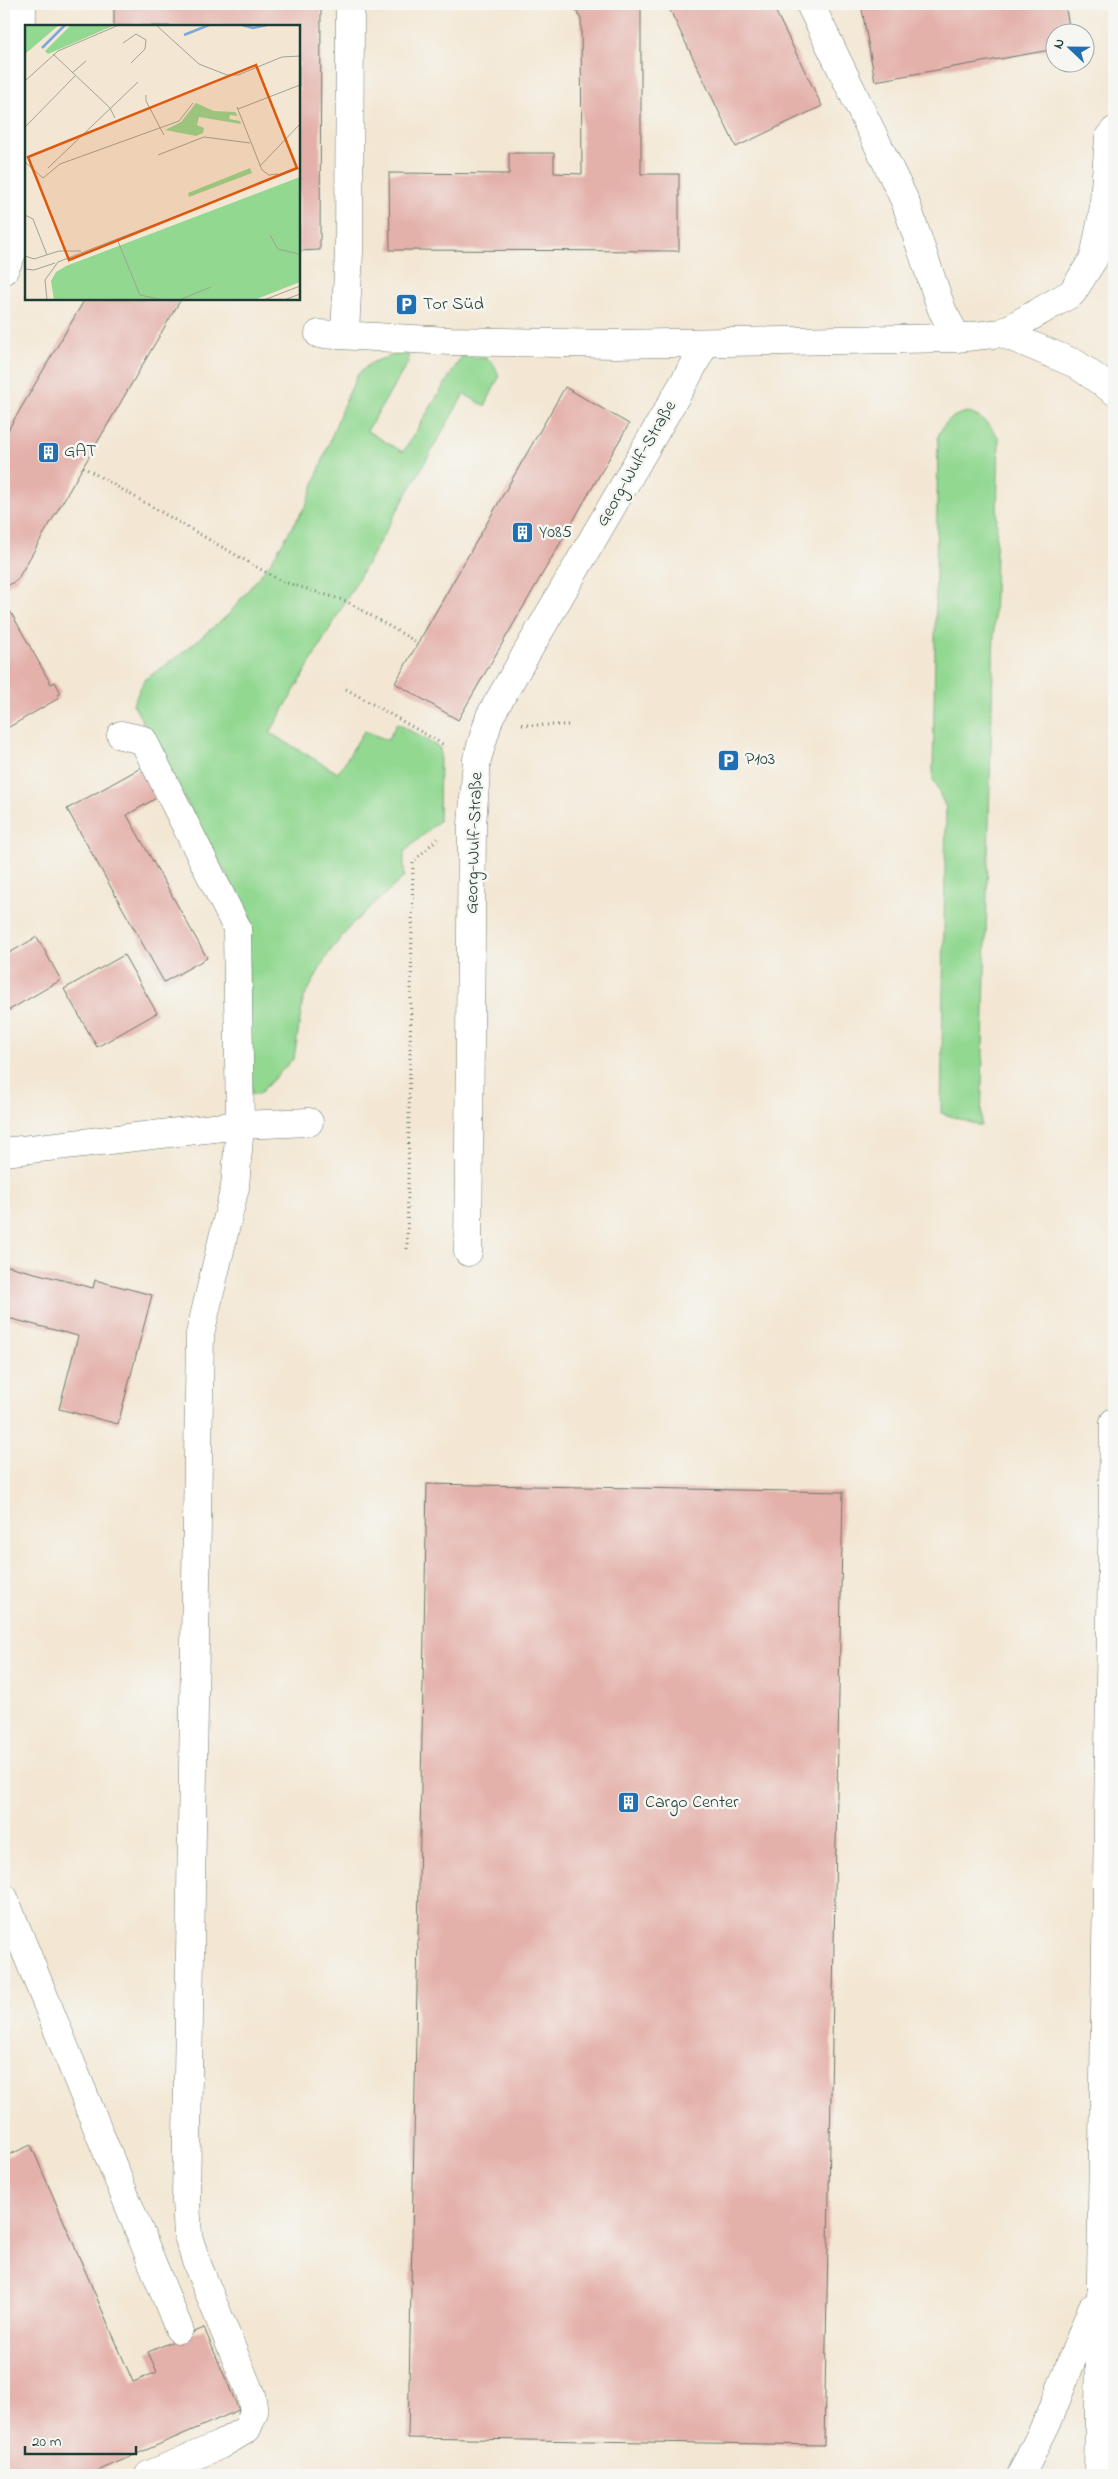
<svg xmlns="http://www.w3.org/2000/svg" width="1118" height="2479" font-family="'Indie Flower',sans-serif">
<rect width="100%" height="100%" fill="#f6f6f2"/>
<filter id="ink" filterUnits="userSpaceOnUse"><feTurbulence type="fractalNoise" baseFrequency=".02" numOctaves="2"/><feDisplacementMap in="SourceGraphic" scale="10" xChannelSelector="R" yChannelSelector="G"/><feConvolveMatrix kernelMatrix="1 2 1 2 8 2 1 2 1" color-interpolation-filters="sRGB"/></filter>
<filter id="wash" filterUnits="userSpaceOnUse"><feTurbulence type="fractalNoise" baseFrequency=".0096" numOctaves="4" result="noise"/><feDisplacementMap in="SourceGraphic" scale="20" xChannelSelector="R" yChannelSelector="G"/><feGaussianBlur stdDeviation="1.12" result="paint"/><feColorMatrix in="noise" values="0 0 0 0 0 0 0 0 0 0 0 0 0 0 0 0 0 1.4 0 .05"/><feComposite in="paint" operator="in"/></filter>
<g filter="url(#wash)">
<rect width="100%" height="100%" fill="#f3e7d3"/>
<path fill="#92d891" stroke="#588a62" d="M 393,355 L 408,355 L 409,361 L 367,431 L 403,452 L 462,356 C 483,358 493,354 499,377 L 485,406 L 464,394 L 270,733 L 338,773 L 364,731 L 388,740 L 397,723 L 440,748 L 439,821 L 404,852 L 404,877 L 352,924 L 328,954 L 303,1000 L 294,1058 L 259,1094 L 252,1094 L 247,1024 L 250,917 L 133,704 L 144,680 L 181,654 L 228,615 L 270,563 L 306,505 L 343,406 L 358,374 L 371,363 Z
M 967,412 C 982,417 990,425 999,438 L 981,1126 L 941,1113 L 946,808 L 933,779 L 938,436 C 945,421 951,416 967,412 Z"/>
<g id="blocks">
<path fill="#e4b1aa" d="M 114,4 L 321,4 L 320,250 L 299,251 L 299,26 L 114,26 Z
M 573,4 L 641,4 L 641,174 L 679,174 L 679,251 L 390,250 L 389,173 L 509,174 L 509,153 L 554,153 L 554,173 L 582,174 L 581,20 Z
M 667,4 L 772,4 L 822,106 L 736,147 Z
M 861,4 L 1065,4 L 1070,32 L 1056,32 L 1056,49 L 875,81 Z
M 85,299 L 181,299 L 17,580 L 4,588 L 4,437 Z
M 565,387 L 629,424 L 458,720 L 395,683 Z
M 4,600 L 51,684 L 55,682 L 61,693 L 58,695 L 59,698 L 4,730 Z
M 144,766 L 160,796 L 127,815 L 207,958 L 164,982 L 67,809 Z
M 37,937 L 61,980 L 4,1013 L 4,956 Z
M 124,955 L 157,1013 L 97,1047 L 64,989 Z
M 4,1265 L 93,1288 L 95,1280 L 152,1295 L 118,1424 L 59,1409 L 78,1336 L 4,1317 Z
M 427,1484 L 843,1492 L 824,2445 L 408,2438 Z
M 31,2145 L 133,2382 L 157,2372 L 148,2352 L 204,2328 L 239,2410 L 88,2475 L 4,2475 L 4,2157 Z"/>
</g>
</g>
<g filter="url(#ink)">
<use href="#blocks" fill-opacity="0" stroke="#69786c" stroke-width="1"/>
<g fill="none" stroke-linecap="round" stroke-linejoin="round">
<defs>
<path id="minor" d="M 810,4 L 905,201 L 942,310 L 957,338
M 4,270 L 13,251 L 20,205 L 22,4
M 1002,333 L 1076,364 L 1114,391
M 319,334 L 450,341 L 615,344 L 957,338 L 1002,333 L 1072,293 L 1094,258 L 1103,213 L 1109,137 L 1114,131
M 345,334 L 349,251 L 350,4
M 121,735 L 143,740 L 237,928 L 240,1125 L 235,1187 L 200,1334 L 186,2201 L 188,2236 L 197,2264 L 251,2395 L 254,2412 L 247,2429 L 220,2445 L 149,2475
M 4,1152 L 240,1125 L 309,1122
M 468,1252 L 472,825 L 477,759 L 490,716 L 687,377 L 705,343
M 4,1898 L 179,2329
M 1021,2475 L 1050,2416 L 1092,2308
M 1098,2475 L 1114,1422"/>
</defs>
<use href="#minor" stroke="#69786c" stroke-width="29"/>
<path stroke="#69786c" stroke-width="3" stroke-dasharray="1 4" stroke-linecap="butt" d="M 83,467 L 281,581 L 346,601 L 418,643
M 346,689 L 446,746
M 522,725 L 568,725
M 407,1249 L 413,862 L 438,838"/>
<use href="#minor" stroke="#fff" stroke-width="28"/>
</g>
</g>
<defs>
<symbol id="parking-square" viewBox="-11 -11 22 22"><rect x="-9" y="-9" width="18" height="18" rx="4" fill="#1f6fb2" stroke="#f6f6f2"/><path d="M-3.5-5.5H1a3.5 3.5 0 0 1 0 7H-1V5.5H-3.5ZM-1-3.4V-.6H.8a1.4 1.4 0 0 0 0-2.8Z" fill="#fff"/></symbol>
<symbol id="building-square" viewBox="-11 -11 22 22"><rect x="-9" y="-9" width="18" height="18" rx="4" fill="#1f6fb2" stroke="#f6f6f2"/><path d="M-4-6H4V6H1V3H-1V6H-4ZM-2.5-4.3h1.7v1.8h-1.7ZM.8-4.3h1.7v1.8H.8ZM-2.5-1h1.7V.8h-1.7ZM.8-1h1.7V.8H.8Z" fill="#fff"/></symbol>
</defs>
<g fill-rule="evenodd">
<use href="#parking-square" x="394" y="292" width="25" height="25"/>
<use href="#building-square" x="36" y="440" width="25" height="25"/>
<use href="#building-square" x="510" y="520" width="25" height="25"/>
<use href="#parking-square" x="716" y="748" width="25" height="25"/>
<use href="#building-square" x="616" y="1790" width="25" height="25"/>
</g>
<g text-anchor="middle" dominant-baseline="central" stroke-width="5" stroke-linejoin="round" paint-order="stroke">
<g font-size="18" fill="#1f3d34" stroke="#f6f6f2" text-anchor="start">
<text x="423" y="305">Tor Süd</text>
<text x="64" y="452">GAT</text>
<text x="539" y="533">Y085</text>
<text x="745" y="760">P103</text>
<text x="645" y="1803">Cargo Center</text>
</g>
<g font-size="18" fill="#1f3d34" stroke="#f6f6f2">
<text transform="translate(637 464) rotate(-60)">Georg-Wulf-Straße</text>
<text transform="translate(475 843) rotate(-88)">Georg-Wulf-Straße</text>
</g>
</g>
<g transform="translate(25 25)">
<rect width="275" height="275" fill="#f3e7d3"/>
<path d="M 4,0 L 34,0 L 0,29 L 0,2 ZM 46,0 L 90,0 L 23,29 L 20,26 ZM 171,78 L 189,86 L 210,87 L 213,91 L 205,90 L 204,94 L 215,96 L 216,99 L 174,92 L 172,100 L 179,103 L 178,108 L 171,111 L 140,105 L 156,97 ZM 225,143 L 227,148 L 164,172 L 163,168 ZM 275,152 L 275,257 L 229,275 L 29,275 L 26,256 L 31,247 L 41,241 Z" fill="#92d891"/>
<path fill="none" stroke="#78a7e1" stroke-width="2.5" d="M 217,0 L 228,3 L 242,0M 159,10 L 184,0M 17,23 L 40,0"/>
<path fill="none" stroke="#9ea393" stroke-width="1" d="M 131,0 L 174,39 L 202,50 L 213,50 L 257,32 L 275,31M 98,18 L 111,9 L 121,15 L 120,24 L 106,38M 28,29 L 85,83 L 90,93M 47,48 L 61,36M 0,56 L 33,26 L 94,0M 121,70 L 121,76 L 139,110M 212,82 L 237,145 L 244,150 L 253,149M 213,84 L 275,60M 0,102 L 50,51M 133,130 L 179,112 L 225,118M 0,137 L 18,153 L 35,139 L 154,96 L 168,78M 235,141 L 275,99M 23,143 L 113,57M 0,190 L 8,194 L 22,230M 245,210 L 253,224 L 273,229M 92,214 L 115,270 L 139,275M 0,231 L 9,234 L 34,226 L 56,226M 0,244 L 9,245 L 30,238M 22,275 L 20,255 L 33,237 L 275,143M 154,275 L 186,262M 239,275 L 275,261M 259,275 L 275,269"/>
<path fill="#de580e" fill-opacity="0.15" stroke="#de580e" stroke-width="2.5" d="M 231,40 L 272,143 L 44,235 L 3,132 Z"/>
<rect width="275" height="275" fill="none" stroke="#1f3d34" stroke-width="2.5"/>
</g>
<rect width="1118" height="2479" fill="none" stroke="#f6f6f2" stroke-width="20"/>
<g transform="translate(1070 48) rotate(292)"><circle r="24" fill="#f6f6f2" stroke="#a0aca6"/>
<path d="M0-4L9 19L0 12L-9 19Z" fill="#1f6fb2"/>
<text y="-8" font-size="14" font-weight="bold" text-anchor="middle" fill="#1f3d34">N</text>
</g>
<path d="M25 2446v8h111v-8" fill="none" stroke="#1f3d34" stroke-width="2.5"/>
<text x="32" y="2446" font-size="15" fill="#1f3d34" stroke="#f6f6f2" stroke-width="4" paint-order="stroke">20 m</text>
</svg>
